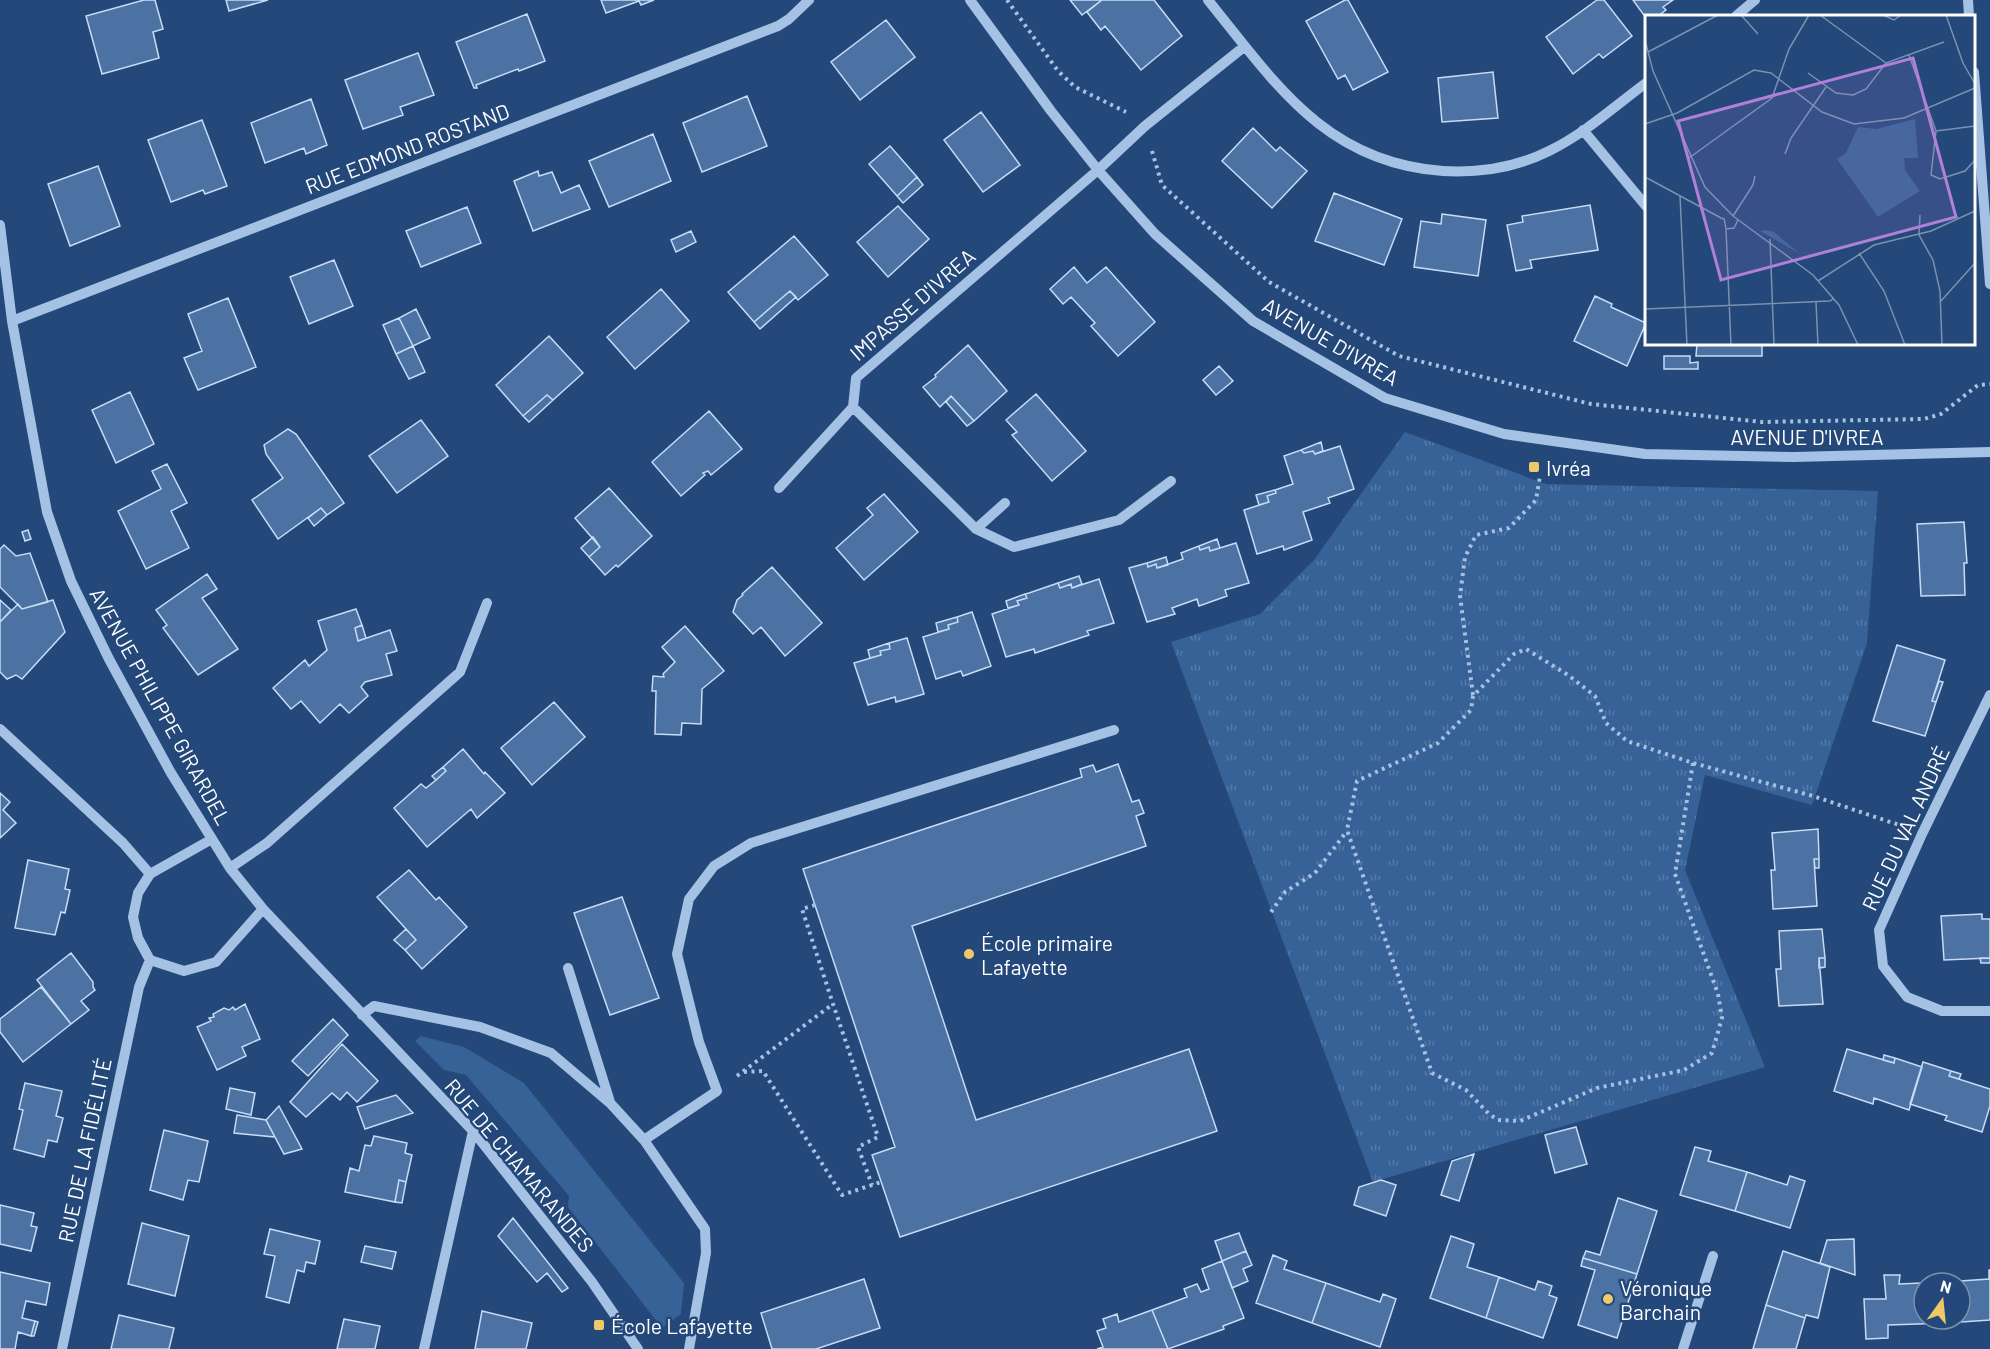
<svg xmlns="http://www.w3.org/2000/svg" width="1990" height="1349" font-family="Barlow,sans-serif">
<defs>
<pattern id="park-tufts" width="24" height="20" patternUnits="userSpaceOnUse" patternTransform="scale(1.5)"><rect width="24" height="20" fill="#376297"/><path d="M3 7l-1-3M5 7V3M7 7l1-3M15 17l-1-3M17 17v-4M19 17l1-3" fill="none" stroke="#557aa7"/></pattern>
</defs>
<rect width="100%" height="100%" fill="#234879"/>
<path fill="#376297" d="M 421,1036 L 464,1047 L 524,1083 L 684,1283 L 681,1314 L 662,1328 L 568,1207 L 569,1196 L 466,1075 L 444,1070 L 415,1041 Z"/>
<path fill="url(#park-tufts)" d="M 1405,432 L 1546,484 L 1878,491 L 1867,643 L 1812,805 L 1705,775 L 1685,870 L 1765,1067 L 1373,1182 L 1171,642 L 1260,614 L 1314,560 Z"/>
<path fill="#4b72a3" stroke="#c8dbf4" stroke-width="1.5" d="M 144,0 L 155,0 L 163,29 L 153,32 L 159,58 L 102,74 L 86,16 Z
M 226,0 L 268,0 L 229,11 Z
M 601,0 L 654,0 L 641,5 L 639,1 L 606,13 Z
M 1070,0 L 1102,0 L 1082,15 Z
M 1102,0 L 1154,0 L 1182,36 L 1141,70 L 1105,26 L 1101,30 L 1087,12 Z
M 1345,0 L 1348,0 L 1388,72 L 1353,90 L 1345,75 L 1338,79 L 1306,21 Z
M 1597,0 L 1604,0 L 1632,36 L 1603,58 L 1599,54 L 1573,74 L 1546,37 Z
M 1633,0 L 1673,0 L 1663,7 L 1666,10 L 1658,16 L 1646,18 Z
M 527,14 L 545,61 L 519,71 L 518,69 L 476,85 L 477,88 L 474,88 L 456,42 Z
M 886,20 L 915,57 L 860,100 L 831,62 Z
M 418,53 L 434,95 L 400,107 L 403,115 L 363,129 L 345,80 Z
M 1493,72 L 1498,118 L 1442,122 L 1438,78 Z
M 747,96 L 767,146 L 702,172 L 683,123 Z
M 311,99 L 327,145 L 306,154 L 304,148 L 265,163 L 251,123 Z
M 981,112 L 1020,165 L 983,192 L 944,140 Z
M 202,120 L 227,186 L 205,194 L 203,190 L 171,202 L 148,140 Z
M 1253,128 L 1276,151 L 1280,147 L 1307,171 L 1272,208 L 1222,161 Z
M 653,134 L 671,181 L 609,207 L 589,161 Z
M 890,146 L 917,177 L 897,196 L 869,164 Z
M 98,166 L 120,226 L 70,246 L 48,184 Z
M 538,171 L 539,176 L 552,172 L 561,193 L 579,185 L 590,209 L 533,231 L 514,181 Z
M 917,177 L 923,185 L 903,203 L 897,196 Z
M 1334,193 L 1402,219 L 1384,265 L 1315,241 Z
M 1590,205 L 1598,250 L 1530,260 L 1532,268 L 1516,271 L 1507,225 L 1523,222 L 1522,216 Z
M 898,206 L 929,239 L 888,277 L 857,242 Z
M 467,207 L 481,243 L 421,267 L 406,231 Z
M 1442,214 L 1486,220 L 1478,276 L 1414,267 L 1421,221 L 1441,224 Z
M 691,231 L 696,242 L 676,252 L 671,240 Z
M 794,236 L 828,275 L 798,300 L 790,291 L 754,322 L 728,292 Z
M 334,260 L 353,306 L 309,324 L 290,277 Z
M 1074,267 L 1087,283 L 1106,267 L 1155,322 L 1118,356 L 1091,326 L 1095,323 L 1071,297 L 1063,304 L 1050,289 Z
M 661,289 L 689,321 L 635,369 L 607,337 Z
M 790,291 L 796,297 L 760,329 L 754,322 Z
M 1595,296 L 1612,304 L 1611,307 L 1646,323 L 1627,366 L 1574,341 Z
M 228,298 L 256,367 L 198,390 L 184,358 L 202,351 L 188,314 Z
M 416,309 L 430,338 L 413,346 L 399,318 Z
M 399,318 L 413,346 L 396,354 L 383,325 Z
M 549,336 L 583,373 L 553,400 L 547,395 L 523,416 L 496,385 Z
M 1697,344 L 1762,344 L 1762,356 L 1696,356 Z
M 968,345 L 1007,391 L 974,421 L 951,396 L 940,407 L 923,387 L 936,377 L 935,375 Z
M 413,346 L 425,372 L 409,379 L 396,354 Z
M 1664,356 L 1690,356 L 1690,363 L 1698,362 L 1698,369 L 1664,369 Z
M 1219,366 L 1233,381 L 1216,395 L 1203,380 Z
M 130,392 L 154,444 L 116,463 L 92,410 Z
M 1036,394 L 1086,451 L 1052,481 L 1012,435 L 1017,432 L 1006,420 Z
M 547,395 L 553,400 L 529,422 L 523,416 Z
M 951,396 L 974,421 L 967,426 L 946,402 Z
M 709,411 L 742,449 L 711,475 L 708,471 L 703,473 L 705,475 L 681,496 L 652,462 Z
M 421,420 L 448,456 L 397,493 L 369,456 Z
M 288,429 L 296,434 L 344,503 L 327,515 L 321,508 L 278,539 L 252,500 L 283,478 L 266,454 L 264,445 Z
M 1321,442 L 1323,451 L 1315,454 L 1313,451 L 1304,453 L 1301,450 Z
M 1340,446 L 1354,489 L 1328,498 L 1330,503 L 1303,512 L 1312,540 L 1284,550 L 1283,546 L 1257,554 L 1244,510 L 1269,502 L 1267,496 L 1276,493 L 1275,490 L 1293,484 L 1284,456 L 1301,450 L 1304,453 L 1313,451 L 1315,454 Z
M 167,464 L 187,503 L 171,511 L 189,548 L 146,569 L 118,511 L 161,489 L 152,471 Z
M 609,488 L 652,536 L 618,567 L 616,565 L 605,575 L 589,557 L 600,547 L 575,518 Z
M 1275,490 L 1276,493 L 1267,496 L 1269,502 L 1259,505 L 1256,495 Z
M 884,494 L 918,532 L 864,580 L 836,548 L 873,515 L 867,508 Z
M 321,508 L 327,515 L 314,526 L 308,518 Z
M 1964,522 L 1967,563 L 1964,563 L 1965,595 L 1921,596 L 1917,524 Z
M 28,530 L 31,539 L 25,541 L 22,532 Z
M 593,537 L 600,547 L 589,557 L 581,548 Z
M 1217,539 L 1220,548 L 1210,551 L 1209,547 L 1200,550 L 1199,546 Z
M 1236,543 L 1249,583 L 1225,590 L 1227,596 L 1199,606 L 1197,599 L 1172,608 L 1175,614 L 1147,622 L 1129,568 L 1147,563 L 1148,567 L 1156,564 L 1157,568 L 1183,559 L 1181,553 L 1199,546 L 1200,550 L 1209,547 L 1210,551 Z
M 4,545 L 16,556 L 30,553 L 48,602 L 22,609 L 0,587 L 0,549 Z
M 1166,557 L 1168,565 L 1157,568 L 1156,564 L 1148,567 L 1147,563 Z
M 772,567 L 822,623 L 785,656 L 761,627 L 753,634 L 733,612 L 737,600 L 743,595 L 742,594 Z
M 207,574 L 217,589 L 202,598 L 238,649 L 198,675 L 163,628 L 167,625 L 156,610 Z
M 1079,576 L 1082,584 L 1072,588 L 1071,584 L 1060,588 L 1058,583 Z
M 1099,579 L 1114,623 L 1087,631 L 1089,635 L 1035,653 L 1034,649 L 1006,657 L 992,614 L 1019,605 L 1017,601 L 1027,598 L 1025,594 L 1029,593 L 1058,583 L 1060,588 L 1071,584 L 1072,588 Z
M 1025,594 L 1027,598 L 1017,601 L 1019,605 L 1008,608 L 1006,601 Z
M 0,600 L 11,610 L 0,622 Z
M 53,600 L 65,632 L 22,679 L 16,675 L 7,679 L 0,672 L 0,622 L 18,604 L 22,609 Z
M 356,609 L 362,625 L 355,628 L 358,641 L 390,630 L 397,651 L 386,654 L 392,675 L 365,682 L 361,687 L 368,696 L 349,713 L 340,704 L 320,723 L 301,701 L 291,709 L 273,688 L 305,660 L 309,666 L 327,650 L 318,621 Z
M 972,612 L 991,666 L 963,676 L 961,671 L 936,679 L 923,637 L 949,629 L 948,625 L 958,622 L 957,617 Z
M 957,617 L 958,622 L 948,625 L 949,629 L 938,632 L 936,623 Z
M 362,625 L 366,638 L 358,641 L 355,628 Z
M 685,626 L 724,671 L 702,689 L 701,724 L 682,723 L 681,735 L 655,734 L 656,691 L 652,691 L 653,676 L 664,677 L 663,674 L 675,662 L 662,647 Z
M 907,638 L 924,694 L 896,702 L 895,697 L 868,705 L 854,663 L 881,655 L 880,651 L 890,649 L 889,643 Z
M 889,643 L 890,649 L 880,651 L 881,655 L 870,658 L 868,650 Z
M 1897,645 L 1945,660 L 1932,701 L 1936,702 L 1925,736 L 1873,721 Z
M 1939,681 L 1943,682 L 1936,702 L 1932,701 Z
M 554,702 L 585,737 L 532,785 L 501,748 Z
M 463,749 L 484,774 L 485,772 L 505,793 L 477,818 L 471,809 L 427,847 L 394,808 L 421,784 L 426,788 L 436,780 L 446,771 L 443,767 Z
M 1118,764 L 1132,802 L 1139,800 L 1144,813 L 1136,816 L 1146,846 L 912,926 L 976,1120 L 1189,1049 L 1217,1131 L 900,1237 L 872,1155 L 895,1147 L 803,869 L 1082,777 L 1080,769 L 1093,765 L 1096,772 Z
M 443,767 L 446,771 L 436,780 L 432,776 Z
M 0,793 L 10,802 L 3,810 L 16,823 L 0,838 Z
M 1818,829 L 1819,859 L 1814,859 L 1817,906 L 1773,909 L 1771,870 L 1775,870 L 1772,833 Z
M 1814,859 L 1819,859 L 1819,868 L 1815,868 Z
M 28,860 L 69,869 L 65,889 L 70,890 L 65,913 L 61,912 L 55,935 L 15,928 Z
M 409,870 L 436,900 L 439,897 L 467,927 L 422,969 L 405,950 L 416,940 L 377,897 Z
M 622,897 L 659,998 L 610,1015 L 574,913 Z
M 1982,914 L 1982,919 L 1990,919 L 1990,958 L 1944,960 L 1941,916 Z
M 406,929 L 416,940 L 405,950 L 394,940 Z
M 1822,929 L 1825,958 L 1819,958 L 1823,1004 L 1779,1006 L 1776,969 L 1781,969 L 1779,931 Z
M 71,953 L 93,982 L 93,987 L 95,990 L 81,1001 L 89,1010 L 71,1024 L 37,980 Z
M 1819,958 L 1825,958 L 1825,967 L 1819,968 Z
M 1980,958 L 1990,958 L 1990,963 L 1981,963 Z
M 41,987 L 71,1024 L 23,1062 L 0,1032 L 0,1019 Z
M 245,1004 L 260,1039 L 242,1047 L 246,1056 L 217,1070 L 197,1027 L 211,1021 L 209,1018 L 214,1017 L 213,1014 L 224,1008 L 229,1010 L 233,1007 L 235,1010 Z
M 333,1019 L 348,1035 L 308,1076 L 292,1061 Z
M 342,1044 L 378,1081 L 357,1102 L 347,1092 L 340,1100 L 332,1093 L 306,1117 L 290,1102 Z
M 1847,1049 L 1894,1063 L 1895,1058 L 1922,1067 L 1909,1110 L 1874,1098 L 1873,1104 L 1834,1091 Z
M 1884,1055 L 1895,1058 L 1894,1063 L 1883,1060 Z
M 1923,1062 L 1951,1071 L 1949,1076 L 1990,1089 L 1990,1106 L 1982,1132 L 1945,1120 L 1947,1116 L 1910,1104 Z
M 1951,1071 L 1961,1074 L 1959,1079 L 1949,1076 Z
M 25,1083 L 62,1091 L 56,1116 L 63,1118 L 57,1142 L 48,1140 L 44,1157 L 14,1149 L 23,1110 L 19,1109 Z
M 230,1088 L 255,1093 L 251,1115 L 226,1109 Z
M 396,1095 L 413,1113 L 365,1129 L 357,1107 Z
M 279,1106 L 302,1149 L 284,1154 L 266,1120 Z
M 237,1115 L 266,1120 L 275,1137 L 234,1133 Z
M 1576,1127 L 1587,1164 L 1555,1173 L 1545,1135 Z
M 164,1130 L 208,1141 L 199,1182 L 188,1180 L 183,1200 L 150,1190 Z
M 374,1136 L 407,1143 L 405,1153 L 412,1155 L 406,1182 L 399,1180 L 395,1202 L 345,1192 L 350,1168 L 359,1171 L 365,1145 L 371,1146 Z
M 1695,1147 L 1711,1151 L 1708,1161 L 1747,1172 L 1735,1211 L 1680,1195 Z
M 1474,1154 L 1459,1201 L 1441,1195 L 1452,1161 Z
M 1747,1172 L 1787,1185 L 1790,1176 L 1805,1181 L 1790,1228 L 1735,1211 Z
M 399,1180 L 406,1182 L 402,1203 L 395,1202 Z
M 1381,1180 L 1396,1185 L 1386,1216 L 1354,1205 L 1359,1187 Z
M 1618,1198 L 1657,1211 L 1637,1274 L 1583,1258 L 1586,1251 L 1600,1255 Z
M 0,1205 L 34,1213 L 31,1226 L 37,1227 L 31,1251 L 0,1244 Z
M 513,1218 L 568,1288 L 562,1292 L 547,1273 L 537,1282 L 498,1236 Z
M 142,1223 L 189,1236 L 175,1296 L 128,1284 Z
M 270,1229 L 320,1241 L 315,1264 L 306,1262 L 304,1272 L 297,1270 L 289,1303 L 266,1297 L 275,1256 L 264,1254 Z
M 1239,1233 L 1246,1251 L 1222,1261 L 1215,1241 Z
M 1451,1236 L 1474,1244 L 1467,1267 L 1499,1277 L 1486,1318 L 1430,1298 Z
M 1854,1239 L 1855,1275 L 1820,1263 L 1827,1240 Z
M 365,1246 L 396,1252 L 392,1269 L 361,1262 Z
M 1246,1251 L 1252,1265 L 1243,1269 L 1248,1281 L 1232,1288 L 1222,1261 Z
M 1783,1251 L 1830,1267 L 1818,1318 L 1806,1315 L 1805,1318 L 1766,1305 Z
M 1273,1255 L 1287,1261 L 1284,1269 L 1326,1283 L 1312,1323 L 1256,1303 Z
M 1583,1258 L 1637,1274 L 1617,1338 L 1578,1325 L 1595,1270 L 1581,1266 Z
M 1222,1261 L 1244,1318 L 1223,1326 L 1224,1329 L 1168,1349 L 1152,1310 L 1187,1297 L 1184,1289 L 1197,1284 L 1201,1292 L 1209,1289 L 1202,1269 Z
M 1989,1270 L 1990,1270 L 1990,1320 L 1947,1323 L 1947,1319 L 1960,1319 L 1960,1283 L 1945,1282 L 1989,1279 Z
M 0,1272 L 50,1283 L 46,1305 L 26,1301 L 22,1318 L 35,1321 L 31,1336 L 18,1332 L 15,1349 L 0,1349 Z
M 1884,1275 L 1900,1275 L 1899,1284 L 1945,1282 L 1924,1283 L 1924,1319 L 1947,1319 L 1947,1323 L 1888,1325 L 1888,1338 L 1866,1339 L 1864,1299 L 1886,1299 Z
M 1499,1277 L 1535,1290 L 1538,1281 L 1552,1286 L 1549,1295 L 1557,1298 L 1543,1338 L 1486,1318 Z
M 864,1279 L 880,1328 L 816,1349 L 772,1349 L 761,1313 Z
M 1326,1283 L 1380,1302 L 1383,1294 L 1396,1299 L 1380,1347 L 1312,1323 Z
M 1766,1305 L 1805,1318 L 1796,1349 L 1753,1349 Z
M 1152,1310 L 1168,1349 L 1097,1349 L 1103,1347 L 1097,1331 L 1106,1328 L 1103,1319 L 1117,1314 L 1119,1322 Z
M 482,1311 L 532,1323 L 526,1349 L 475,1349 Z
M 119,1315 L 174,1328 L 169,1349 L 111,1349 Z
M 344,1319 L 380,1326 L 375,1349 L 337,1349 Z
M 35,1321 L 38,1322 L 34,1336 L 31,1336 Z"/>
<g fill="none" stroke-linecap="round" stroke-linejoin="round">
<path stroke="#a5c1e4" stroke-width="4" stroke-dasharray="3 4.5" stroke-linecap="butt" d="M 1007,0 L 1058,71 L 1075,87 L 1126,112
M 1152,151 L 1162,185 L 1269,282 L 1399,356 L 1591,404 L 1762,422 L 1924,419 L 1941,414 L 1978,385 L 1990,384
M 1473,695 L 1460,596 L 1465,557 L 1476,535 L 1509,528 L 1536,500 L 1540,476
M 1693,763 L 1675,874 L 1718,994 L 1722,1018 L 1712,1053 L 1684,1070 L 1597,1088 L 1520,1121 L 1498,1120 L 1489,1114 L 1466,1090 L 1432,1073 L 1347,830 L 1357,781 L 1438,743 L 1471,710 L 1473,696 L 1514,654 L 1526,649 L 1568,675 L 1595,696 L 1606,723 L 1627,741 L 1693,763 L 1813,796 L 1902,826
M 815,905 L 802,909 L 833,1004 L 878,1137 L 858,1147 L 872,1185
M 1271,912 L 1285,892 L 1315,873 L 1347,831
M 744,1072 L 763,1071 L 842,1195 L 881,1182
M 737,1076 L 833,1004"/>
<path stroke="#a5c1e4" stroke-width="10" d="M 970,0 L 1051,111 L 1098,170 L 1155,234 L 1253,321 L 1385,398 L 1504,434 L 1645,454 L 1794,457 L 1990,452
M 1208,0 C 1275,83 1326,163 1443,171 C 1480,173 1515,168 1549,151 C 1584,134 1615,106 1646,83
M 1968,0 L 1969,16
M 1736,16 L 1755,0
M 1974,72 L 1990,284
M 1583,130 L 1646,206
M 0,225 L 12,321 L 47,512 L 71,581 L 109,659 L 171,773 L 230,868 L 263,909 L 473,1131 L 592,1282 L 638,1349
M 12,321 L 778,26 L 789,19 L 809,0
M 853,407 L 976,529 L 1005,503
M 779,488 L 853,407 L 856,378 L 1098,170 L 1145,126 L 1245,46
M 976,529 L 1014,547 L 1119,520 L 1171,481
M 1990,695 L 1922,834 L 1879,930 L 1883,966 L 1907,997 L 1942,1011 L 1990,1011
M 0,729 L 123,843 L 150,874
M 212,839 L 150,874 L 138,893 L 133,917 L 138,938 L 150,960 L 184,971 L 216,962 L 263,909
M 230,868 L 267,843 L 460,672 L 487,603
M 568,968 L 610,1102
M 362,1015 L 374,1006 L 480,1027 L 551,1053 L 611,1104 L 644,1140 L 705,1229 L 706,1253 L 689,1349
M 644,1140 L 717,1091 L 699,1042 L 677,954 L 689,899 L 714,866 L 751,843 L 1114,730
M 62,1349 L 139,987 L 150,960
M 424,1349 L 473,1131
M 1683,1349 L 1713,1256"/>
</g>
<g fill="#efc969" stroke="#234879" stroke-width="2">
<rect x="1528" y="461" width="12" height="12" rx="3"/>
<circle cx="969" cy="954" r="6"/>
<circle cx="1608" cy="1299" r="6"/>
<rect x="593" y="1319" width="12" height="12" rx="3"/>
</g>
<g text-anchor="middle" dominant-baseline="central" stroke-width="5" stroke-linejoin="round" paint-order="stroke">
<g font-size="21" fill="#fff" stroke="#234879">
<text transform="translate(407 148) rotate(-21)">RUE EDMOND ROSTAND</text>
<text transform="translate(912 304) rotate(-41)">IMPASSE D'IVREA</text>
<text transform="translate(1331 341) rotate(30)">AVENUE D'IVREA</text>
<text x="1807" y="436">AVENUE D'IVREA</text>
<text transform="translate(161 706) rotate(61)">AVENUE PHILIPPE GIRARDEL</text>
<text transform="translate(1905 828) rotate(-65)">RUE DU VAL ANDRÉ</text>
<text transform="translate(84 1150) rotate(-78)">RUE DE LA FIDÉLITÉ</text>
<text transform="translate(520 1165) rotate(50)">RUE DE CHAMARANDES</text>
</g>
<g font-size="21" fill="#fff" stroke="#234879" text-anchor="start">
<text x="1546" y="467">Ivréa</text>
<text x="981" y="942">École primaire<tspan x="981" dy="24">Lafayette</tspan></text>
<text x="1620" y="1287">Véronique<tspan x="1620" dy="24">Barchain</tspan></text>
<text x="611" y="1325">École Lafayette</text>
</g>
</g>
<g transform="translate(1645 15)">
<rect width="330" height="330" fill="#234879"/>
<path d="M 121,215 L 129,217 L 155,239 L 115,216 Z" fill="#376297"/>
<path d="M 270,104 L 273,143 L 259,143 L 260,155 L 275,176 L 233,202 L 192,144 L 201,138 L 213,112 L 231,114 Z" fill="#376297"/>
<path fill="none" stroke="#7b91af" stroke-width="1.5" d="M 96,0 L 113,19M 175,0 L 241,48 L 299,27M 238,0 L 249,5 L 256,0M 301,0 L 318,48 L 330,69M 0,25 L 8,56 L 60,172 L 88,201 L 168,260 L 194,290 L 213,330M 3,37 L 73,0M 264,40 L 291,116 L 286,160 L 295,164 L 320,156 L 330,145M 163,58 L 191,78 L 208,80 L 221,74 L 241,48M 0,109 L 32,98 L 109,55 L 126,58 L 177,97 L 209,109 L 259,103 L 330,73M 291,116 L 330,111M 140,139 L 146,123 L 181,72M 44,143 L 127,83 L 144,34 L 164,0M 0,162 L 78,204M 35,181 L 42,330M 275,200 L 274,220 L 288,245 L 295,276 L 297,330M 88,201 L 108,170 L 110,161M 79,203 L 81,214 L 89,213 L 93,205M 81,214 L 86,330M 125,224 L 129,330M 214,238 L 239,276 L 260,330M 173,266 L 229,230 L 286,216 L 330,196M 296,286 L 330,248M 171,287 L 173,330M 0,294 L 185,286 L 189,283"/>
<path fill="#b080d9" fill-opacity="0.15" stroke="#b080d9" stroke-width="3" d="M 268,43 L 311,202 L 76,265 L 33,106 Z"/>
<rect width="330" height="330" fill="none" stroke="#fff" stroke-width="3"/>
</g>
<g transform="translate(1942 1301) rotate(15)"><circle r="28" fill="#234879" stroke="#7b91af" stroke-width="1.5"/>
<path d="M0-4.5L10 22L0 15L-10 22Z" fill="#efc969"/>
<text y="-9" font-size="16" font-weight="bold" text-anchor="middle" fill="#ffffff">N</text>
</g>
</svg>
